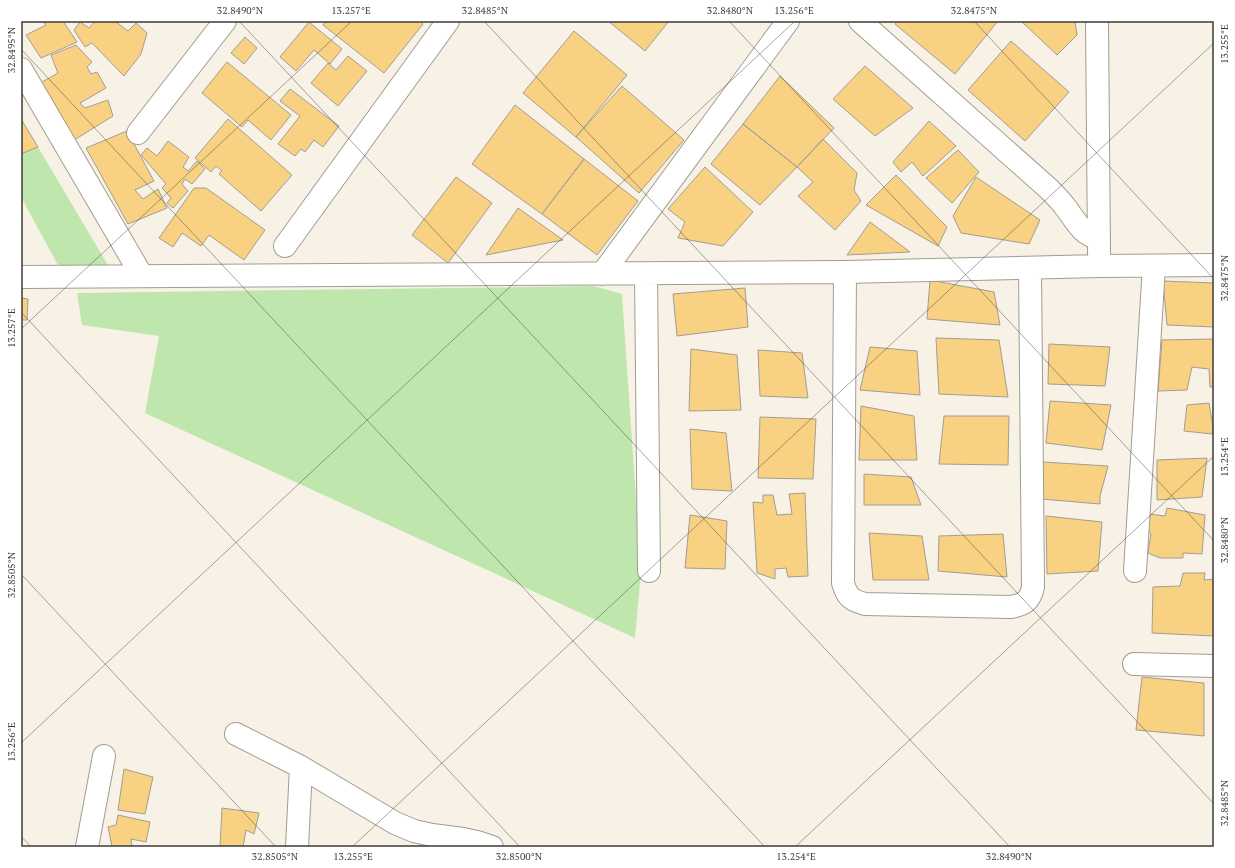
<svg xmlns="http://www.w3.org/2000/svg" width="1235" height="868" font-family="'PT Serif',serif">
<rect width="100%" height="100%" fill="#f8f2e6"/>
<path fill="#bfe7ad" d="M 38,147 L 109,267 L 59,267 L 21,197 L 21,154 Z
M 594,286 L 622,294 L 641,572 L 635,638 L 145,413 L 159,336 L 82,325 L 77,293 Z"/>
<path fill="#f9d182" stroke="#a29d93" d="M 42,21 L 63,21 L 77,42 L 41,58 L 26,35 L 46,25 Z
M 95,21 L 115,21 L 128,31 L 136,23 L 147,33 L 141,54 L 124,76 L 92,43 L 85,47 L 74,30 L 80,22 L 89,28 Z
M 326,21 L 420,21 L 423,24 L 384,73 L 323,25 Z
M 608,21 L 669,21 L 645,51 Z
M 898,21 L 998,21 L 955,74 L 895,24 Z
M 1021,21 L 1075,21 L 1077,35 L 1057,55 Z
M 309,22 L 342,49 L 330,64 L 314,50 L 296,71 L 280,57 Z
M 574,31 L 627,75 L 576,137 L 523,93 Z
M 245,37 L 257,48 L 244,64 L 231,53 Z
M 1011,41 L 1069,92 L 1025,141 L 968,90 Z
M 76,45 L 92,62 L 87,67 L 91,74 L 97,72 L 106,88 L 80,103 L 85,108 L 108,100 L 113,116 L 71,142 L 35,86 L 58,73 L 51,55 Z
M 348,56 L 367,71 L 338,106 L 311,83 L 328,63 L 336,70 Z
M 227,62 L 291,115 L 271,140 L 248,120 L 242,127 L 202,93 Z
M 865,66 L 913,108 L 875,136 L 833,99 Z
M 780,76 L 834,128 L 797,167 L 743,124 Z
M 622,86 L 684,140 L 639,193 L 576,137 Z
M 290,89 L 339,126 L 323,147 L 314,140 L 305,152 L 301,149 L 295,156 L 278,144 L 300,116 L 280,101 Z
M 515,105 L 584,159 L 542,214 L 472,164 Z
M 21,119 L 38,147 L 21,154 Z
M 228,119 L 292,175 L 261,211 L 219,174 L 222,171 L 216,166 L 211,172 L 195,158 Z
M 929,121 L 956,146 L 923,176 L 912,162 L 901,172 L 893,162 Z
M 743,124 L 797,167 L 760,205 L 711,164 Z
M 127,131 L 154,181 L 135,190 L 143,199 L 158,189 L 167,208 L 128,224 L 86,148 Z
M 823,139 L 857,173 L 854,190 L 861,201 L 835,230 L 798,196 L 813,182 L 797,167 Z
M 168,141 L 189,157 L 183,167 L 188,171 L 197,161 L 205,169 L 192,184 L 185,179 L 182,184 L 188,191 L 173,208 L 167,203 L 171,198 L 162,188 L 166,184 L 141,155 L 147,148 L 157,156 Z
M 958,150 L 979,172 L 952,203 L 926,178 Z
M 584,159 L 638,201 L 597,255 L 542,214 Z
M 705,167 L 753,212 L 723,246 L 678,238 L 685,222 L 668,209 Z
M 896,175 L 947,227 L 938,246 L 866,205 Z
M 456,177 L 492,203 L 448,263 L 412,235 Z
M 976,177 L 1040,220 L 1029,244 L 961,233 L 953,216 Z
M 194,188 L 206,188 L 265,230 L 244,260 L 209,235 L 201,246 L 182,233 L 173,247 L 159,238 Z
M 518,208 L 563,240 L 486,255 Z
M 870,222 L 910,252 L 847,255 Z
M 930,280 L 994,292 L 1000,325 L 927,319 Z
M 1163,281 L 1214,283 L 1214,327 L 1167,325 Z
M 745,288 L 748,327 L 677,336 L 673,294 Z
M 21,298 L 28,299 L 27,320 L 21,320 Z
M 936,338 L 999,340 L 1008,397 L 939,394 Z
M 1214,339 L 1214,387 L 1210,387 L 1209,369 L 1192,367 L 1187,390 L 1158,391 L 1162,340 Z
M 1049,344 L 1110,347 L 1105,386 L 1048,384 Z
M 870,347 L 917,351 L 920,395 L 860,390 Z
M 691,349 L 737,355 L 741,410 L 689,411 Z
M 758,350 L 802,353 L 808,398 L 760,396 Z
M 1050,401 L 1111,405 L 1102,450 L 1046,443 Z
M 1209,403 L 1213,427 L 1212,434 L 1184,431 L 1187,405 Z
M 861,406 L 914,416 L 917,460 L 859,460 Z
M 944,416 L 1009,416 L 1008,465 L 939,464 Z
M 760,417 L 816,419 L 813,479 L 758,478 Z
M 690,429 L 726,433 L 732,491 L 692,489 Z
M 1207,458 L 1202,497 L 1157,500 L 1157,460 Z
M 1043,462 L 1108,466 L 1100,496 L 1100,504 L 1041,499 Z
M 864,474 L 911,477 L 921,505 L 864,505 Z
M 805,493 L 808,576 L 788,577 L 786,568 L 775,569 L 775,579 L 757,573 L 753,502 L 763,503 L 763,495 L 773,495 L 777,515 L 792,514 L 789,494 Z
M 1167,508 L 1205,515 L 1202,554 L 1183,553 L 1183,558 L 1160,558 L 1148,553 L 1151,534 L 1146,528 L 1149,514 L 1165,516 Z
M 690,515 L 727,521 L 725,569 L 685,568 Z
M 1046,516 L 1102,522 L 1098,571 L 1047,574 Z
M 869,533 L 922,536 L 929,580 L 873,580 Z
M 1003,534 L 1007,577 L 938,571 L 939,536 Z
M 1183,573 L 1205,573 L 1204,580 L 1214,579 L 1214,636 L 1152,633 L 1153,587 L 1180,586 Z
M 1142,677 L 1204,683 L 1204,736 L 1136,730 Z
M 124,769 L 153,777 L 145,814 L 118,810 Z
M 222,808 L 259,813 L 254,834 L 246,830 L 243,847 L 220,847 Z
M 118,815 L 150,822 L 146,842 L 131,839 L 132,847 L 112,847 L 108,827 L 116,825 Z"/>
<g fill="none" stroke-linecap="round" stroke-linejoin="round">
<defs>
<path id="street" d="M 860,21 L 1049,189 C 1055,195 1061,201 1066,208 C 1076,221 1081,234 1098,238
M 1097,21 L 1099,253
M 21,69 L 142,276
M 138,133 L 225,21
M 285,246 L 448,21
M 845,272 L 843,583 C 847,597 851,600 865,604 L 1010,607 C 1024,605 1030,601 1033,587 L 1030,268
M 602,274 L 788,21
M 646,274 L 649,571
M 21,277 L 845,272 L 1100,266 L 1214,265
M 1135,571 L 1154,266
M 1134,664 L 1214,666
M 236,734 L 301,767 L 395,823 L 414,831 L 432,835 L 463,839 L 477,842 L 492,847
M 87,847 L 104,756
M 297,847 L 301,767"/>
</defs>
<use href="#street" stroke="#a19c91" stroke-width="24"/>
<use href="#street" stroke="#fff" stroke-width="22"/>
</g>
<path fill="none" stroke="#3e3b37" stroke-width="1" stroke-opacity="0.45" d="M 239,21 L 1010,847M 484,21 L 1214,804M 729,21 L 1214,541M 974,21 L 1214,279M 21,49 L 765,847M 21,312 L 520,847M 21,329 L 352,21M 21,574 L 276,847M 21,743 L 795,21M 21,836 L 31,847M 352,847 L 1214,43M 795,847 L 1214,456"/>
<rect width="1235" height="868" fill="none" stroke="#ffffff" stroke-width="44"/>
<rect x="22" y="22" width="1191" height="824" fill="none" stroke="#3e3b37" stroke-width="1.5"/>
<g font-size="10" text-anchor="middle" fill="#3e3b37">
<text x="240" y="14">32.8490°N</text>
<text x="351" y="14">13.257°E</text>
<text x="485" y="14">32.8485°N</text>
<text x="730" y="14">32.8480°N</text>
<text x="794" y="14">13.256°E</text>
<text x="974" y="14">32.8475°N</text>
<text transform="translate(1224 44) rotate(-90)" y="4">13.255°E</text>
<text transform="translate(11 50) rotate(-90)" y="4">32.8495°N</text>
<text transform="translate(1224 278) rotate(-90)" y="4">32.8475°N</text>
<text transform="translate(11 328) rotate(-90)" y="4">13.257°E</text>
<text transform="translate(1224 457) rotate(-90)" y="4">13.254°E</text>
<text transform="translate(1224 540) rotate(-90)" y="4">32.8480°N</text>
<text transform="translate(11 575) rotate(-90)" y="4">32.8505°N</text>
<text transform="translate(11 742) rotate(-90)" y="4">13.256°E</text>
<text transform="translate(1224 803) rotate(-90)" y="4">32.8485°N</text>
<text x="275" y="860">32.8505°N</text>
<text x="353" y="860">13.255°E</text>
<text x="519" y="860">32.8500°N</text>
<text x="796" y="860">13.254°E</text>
<text x="1009" y="860">32.8490°N</text>
</g>
</svg>
